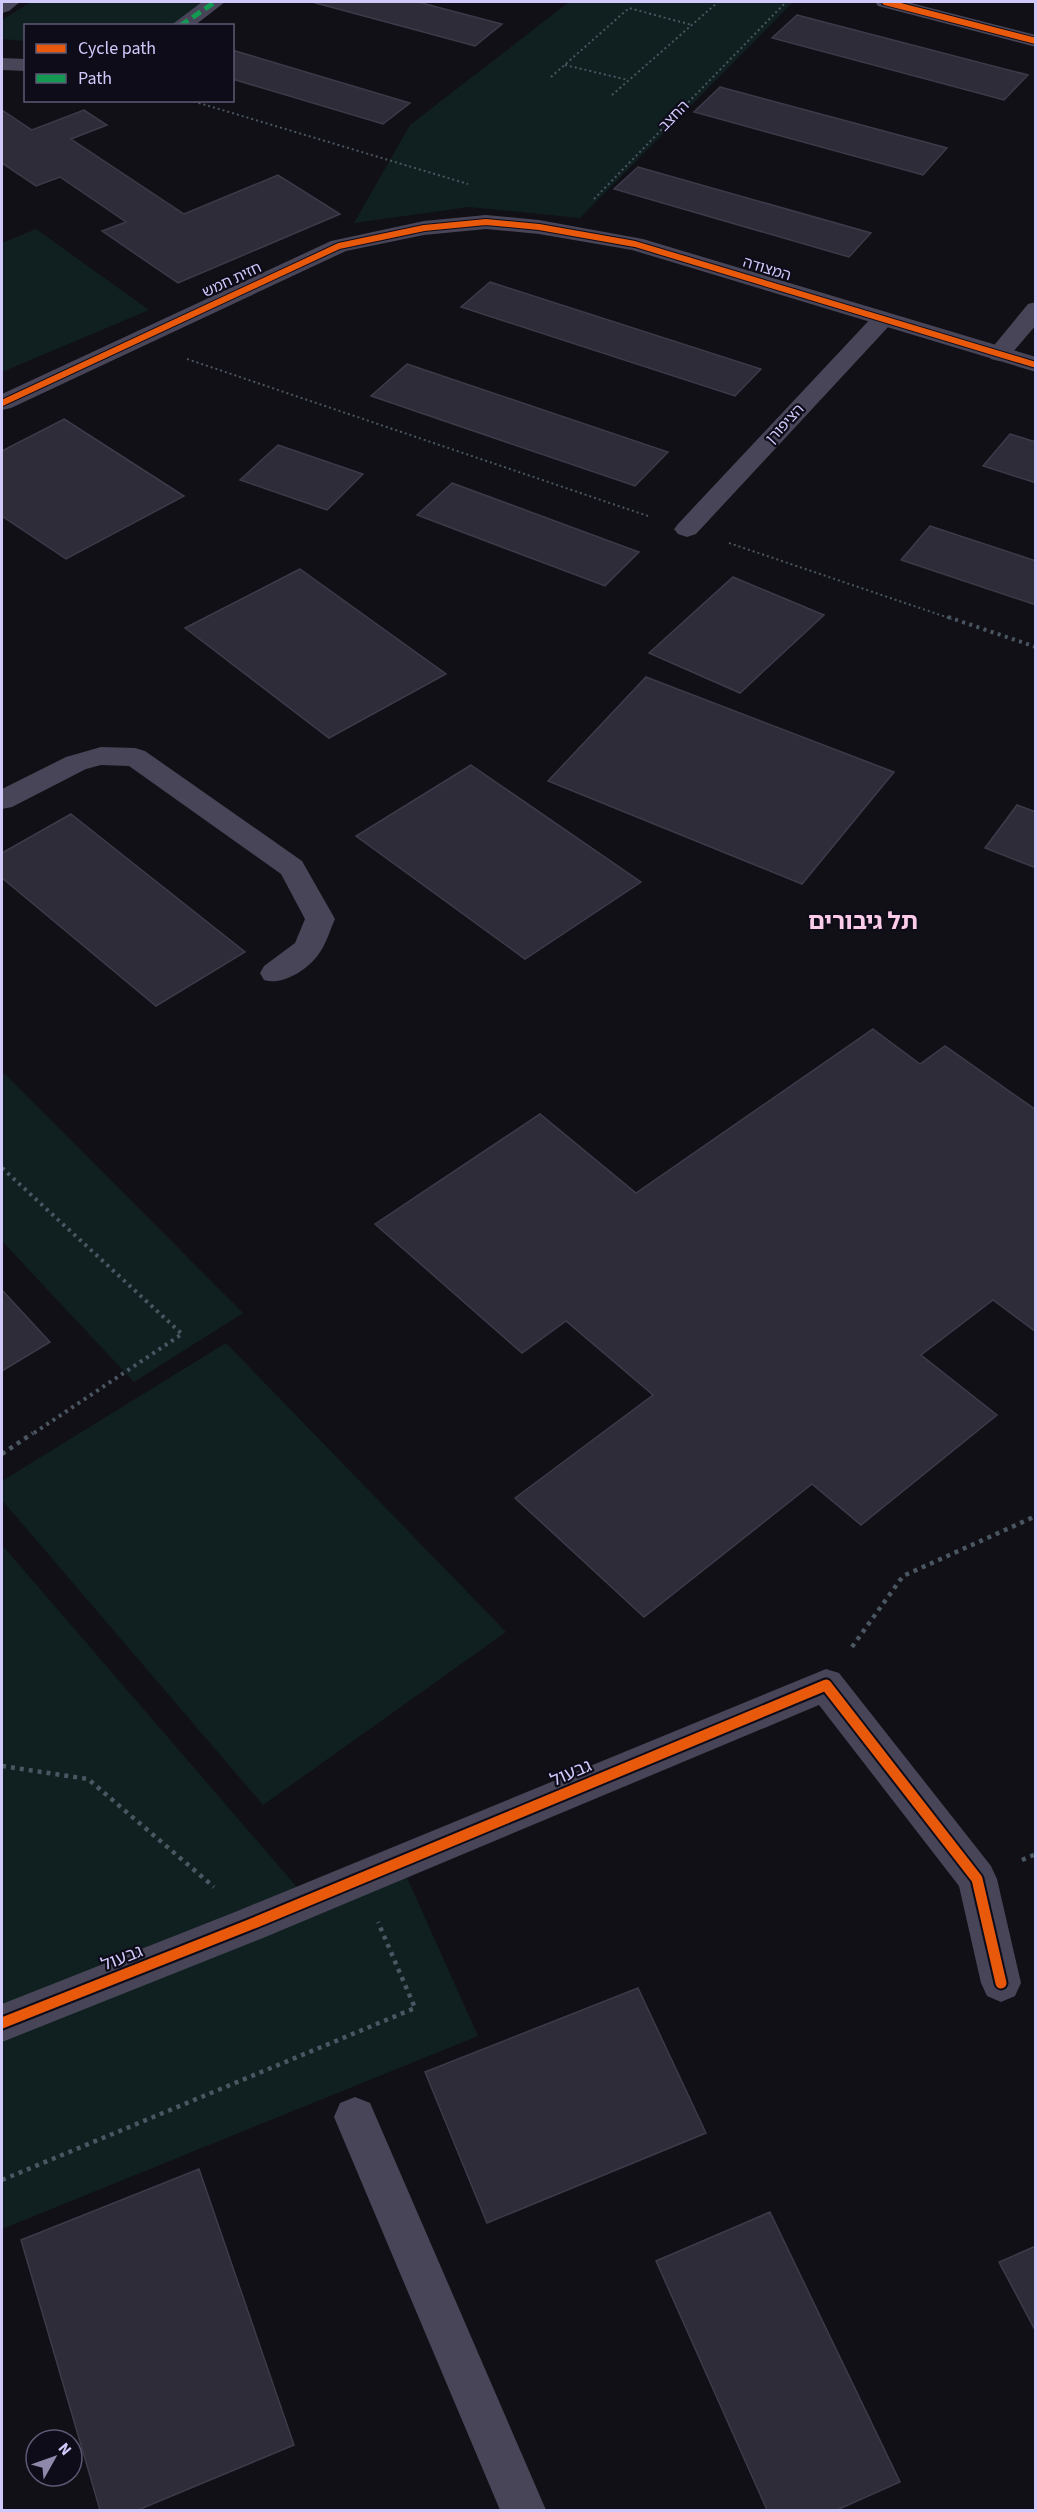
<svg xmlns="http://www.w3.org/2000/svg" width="1037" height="2512" font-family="'Source Sans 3','Noto Sans Hebrew',sans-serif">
<rect width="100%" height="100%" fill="#111016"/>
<path fill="#102021" d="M 31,2 L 215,2 L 180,25 L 26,26 L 25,41 L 2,39 L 2,20 Z
M 569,2 L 793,2 L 580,218 L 469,207 L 354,223 L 410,125 Z
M 36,229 L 149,310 L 2,372 L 2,243 Z
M 2,1071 L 243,1313 L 134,1382 L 2,1241 Z
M 226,1343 L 506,1632 L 263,1805 L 2,1500 L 2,1481 Z
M 2,1545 L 308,1900 L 400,1862 L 478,2036 L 2,2229 Z"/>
<path fill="#2f2c39" stroke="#3d3a4a" stroke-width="1.5" d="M 312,2 L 418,2 L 502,24 L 475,46 Z
M 797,15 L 1028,75 L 1004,100 L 772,38 Z
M 232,50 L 410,103 L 383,124 L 232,79 Z
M 720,87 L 947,148 L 923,175 L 694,112 Z
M 2,110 L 32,130 L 84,110 L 107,125 L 71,139 L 184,214 L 278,175 L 340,214 L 178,283 L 102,231 L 126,222 L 60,177 L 36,186 L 2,163 Z
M 638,167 L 871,233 L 849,257 L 614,189 Z
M 490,282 L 761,369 L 735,396 L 461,307 Z
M 407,364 L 668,452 L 635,486 L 371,396 Z
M 64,419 L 184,496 L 66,559 L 2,516 L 2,451 Z
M 1010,434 L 1036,442 L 1036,483 L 983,466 Z
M 278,445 L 363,474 L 327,510 L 240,480 Z
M 452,483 L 639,552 L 605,586 L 417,515 Z
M 930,526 L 1036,561 L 1036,605 L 901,560 Z
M 300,569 L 446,674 L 329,738 L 185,628 Z
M 733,577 L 824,615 L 740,693 L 649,653 Z
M 646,677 L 894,772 L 802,884 L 548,781 Z
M 471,765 L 641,882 L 525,959 L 356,836 Z
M 1017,805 L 1036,812 L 1036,868 L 985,848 Z
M 71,814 L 245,952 L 156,1006 L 2,878 L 2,853 Z
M 873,1029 L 920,1064 L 945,1046 L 1036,1110 L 1036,1332 L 993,1300 L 921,1355 L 997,1415 L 861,1525 L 812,1484 L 644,1617 L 515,1498 L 653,1395 L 566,1321 L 522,1353 L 375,1224 L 540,1114 L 636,1193 Z
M 2,1290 L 50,1342 L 2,1371 Z
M 638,1988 L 706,2133 L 487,2223 L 425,2072 Z
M 199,2169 L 294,2445 L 138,2510 L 100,2510 L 21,2240 Z
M 770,2212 L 900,2482 L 837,2510 L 767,2510 L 656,2261 Z
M 1036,2246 L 1036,2332 L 999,2262 Z"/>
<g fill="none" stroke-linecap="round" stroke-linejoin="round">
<path stroke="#4a5662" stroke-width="2" stroke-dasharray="2 3" stroke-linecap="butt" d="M 565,65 L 628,80
M 551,77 L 629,8 L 692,25
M 612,95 L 718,2
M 189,100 L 468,184
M 594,199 L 786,2
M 187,359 L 648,516
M 729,543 L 952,619"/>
<path stroke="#4a5662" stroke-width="4" stroke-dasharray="3 4.5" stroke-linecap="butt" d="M 948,617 L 1036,647
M 2,1168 L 182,1334 L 31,1435"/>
<path stroke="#4a5662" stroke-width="4.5" stroke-dasharray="4 5" stroke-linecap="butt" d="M 2,1454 L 33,1433
M 852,1647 L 903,1576 L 1036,1516
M 2,1766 L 88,1779 L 214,1887
M 1022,1860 L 1036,1854
M 2,2180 L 415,2008 L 378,1922"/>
<path fill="#474557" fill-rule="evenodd" d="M 101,747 L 135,748 L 145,751 L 302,861 L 335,919 C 330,930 326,945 318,955 C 307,970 282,986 264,980 L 260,973 L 264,966 L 295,943 L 305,919 L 281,874 L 129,766 L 101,765 L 86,769 L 12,807 L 2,809 L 2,789 L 66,757 Z
M 355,2097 L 370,2103 L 546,2510 L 500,2510 L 334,2117 L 340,2103 Z"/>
<path fill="#474557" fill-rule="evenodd" d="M 2,2 L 20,2 L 9,11 L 2,13 Z
M 202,2 L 225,2 L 194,26 L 170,26 Z
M 875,2 L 907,2 L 1036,35 L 1036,47 L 878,6 Z
M 2,58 L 26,59 L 26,71 L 2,70 Z
M 1036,302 L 1036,325 L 1007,359 L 999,361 L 991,359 L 987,354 L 991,349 L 1028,304 Z
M 882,313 L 890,315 L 894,320 L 890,325 L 696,534 L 687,537 L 678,534 L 674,529 L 678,524 L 874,315 Z
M 826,1669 L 839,1673 L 991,1866 L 997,1879 L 1021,1983 L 1015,1996 L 1001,2002 L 987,1996 L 981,1983 L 959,1886 L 819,1705 L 263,1938 L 2,2042 L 2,2004 L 235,1912 Z"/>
<path fill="#474557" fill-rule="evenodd" d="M 486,215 L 539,220 L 643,239 L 1036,357 L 1036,372 L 632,250 L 539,234 L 486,229 L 424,235 L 346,251 L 11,408 L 2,410 L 2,394 L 331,241 L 424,221 Z"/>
<path stroke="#139951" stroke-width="5" stroke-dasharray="10 5" stroke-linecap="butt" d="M 180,26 L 215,2"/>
<defs>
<path id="cycleway-far1" d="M 885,2 L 1036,41
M 2,403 L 339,246 L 424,228 L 486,222 L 539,227 L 635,244 L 1036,365"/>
<path id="cycleway" d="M 2,2023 L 249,1925 L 826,1685 L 977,1879 L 1001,1983"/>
</defs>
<use href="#cycleway-far1" stroke="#0f0c1a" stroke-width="8"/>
<use href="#cycleway" stroke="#0f0c1a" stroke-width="15"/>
<use href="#cycleway-far1" stroke="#e8590c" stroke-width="6"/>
<use href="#cycleway" stroke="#e8590c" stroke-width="11"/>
</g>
<g text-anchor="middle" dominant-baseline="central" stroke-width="4.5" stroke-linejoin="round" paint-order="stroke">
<g font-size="15" fill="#d1c9fa" stroke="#0f0c1a">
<text transform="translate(674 116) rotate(-46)">החצב</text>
<text transform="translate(767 269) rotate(17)">המצודה</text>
<text transform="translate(232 280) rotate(-25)">חזית חמש</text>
<text transform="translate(785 424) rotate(-47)">הציפורן</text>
</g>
<g font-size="18" fill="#d1c9fa" stroke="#0f0c1a">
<text transform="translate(571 1773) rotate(-23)">גבעול</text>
<text transform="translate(122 1958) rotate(-21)">גבעול</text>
</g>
<g font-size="24" font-weight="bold" fill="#fbcbe7" stroke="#0f0c1a">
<text x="863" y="921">תל גיבורים</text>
</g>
</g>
<rect width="1037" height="2512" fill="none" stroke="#d1c9fa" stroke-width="6"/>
<rect x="24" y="24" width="210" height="78" fill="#0f0c1a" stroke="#5d5874" stroke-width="1.5"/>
<rect x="36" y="44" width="30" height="9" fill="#e8590c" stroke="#5d5874" stroke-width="1.5"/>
<text x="78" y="54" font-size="18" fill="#d1c9fa">Cycle path</text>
<rect x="36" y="74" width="30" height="9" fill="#139951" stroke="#5d5874" stroke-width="1.5"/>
<text x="78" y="84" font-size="18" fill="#d1c9fa">Path</text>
<g transform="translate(54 2458) rotate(50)"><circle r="28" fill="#0f0c1a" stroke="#5d5874" stroke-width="1.5"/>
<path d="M0-4.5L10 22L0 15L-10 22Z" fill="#8e88aa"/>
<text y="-9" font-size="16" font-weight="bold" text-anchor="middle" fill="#d1c9fa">N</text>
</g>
</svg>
